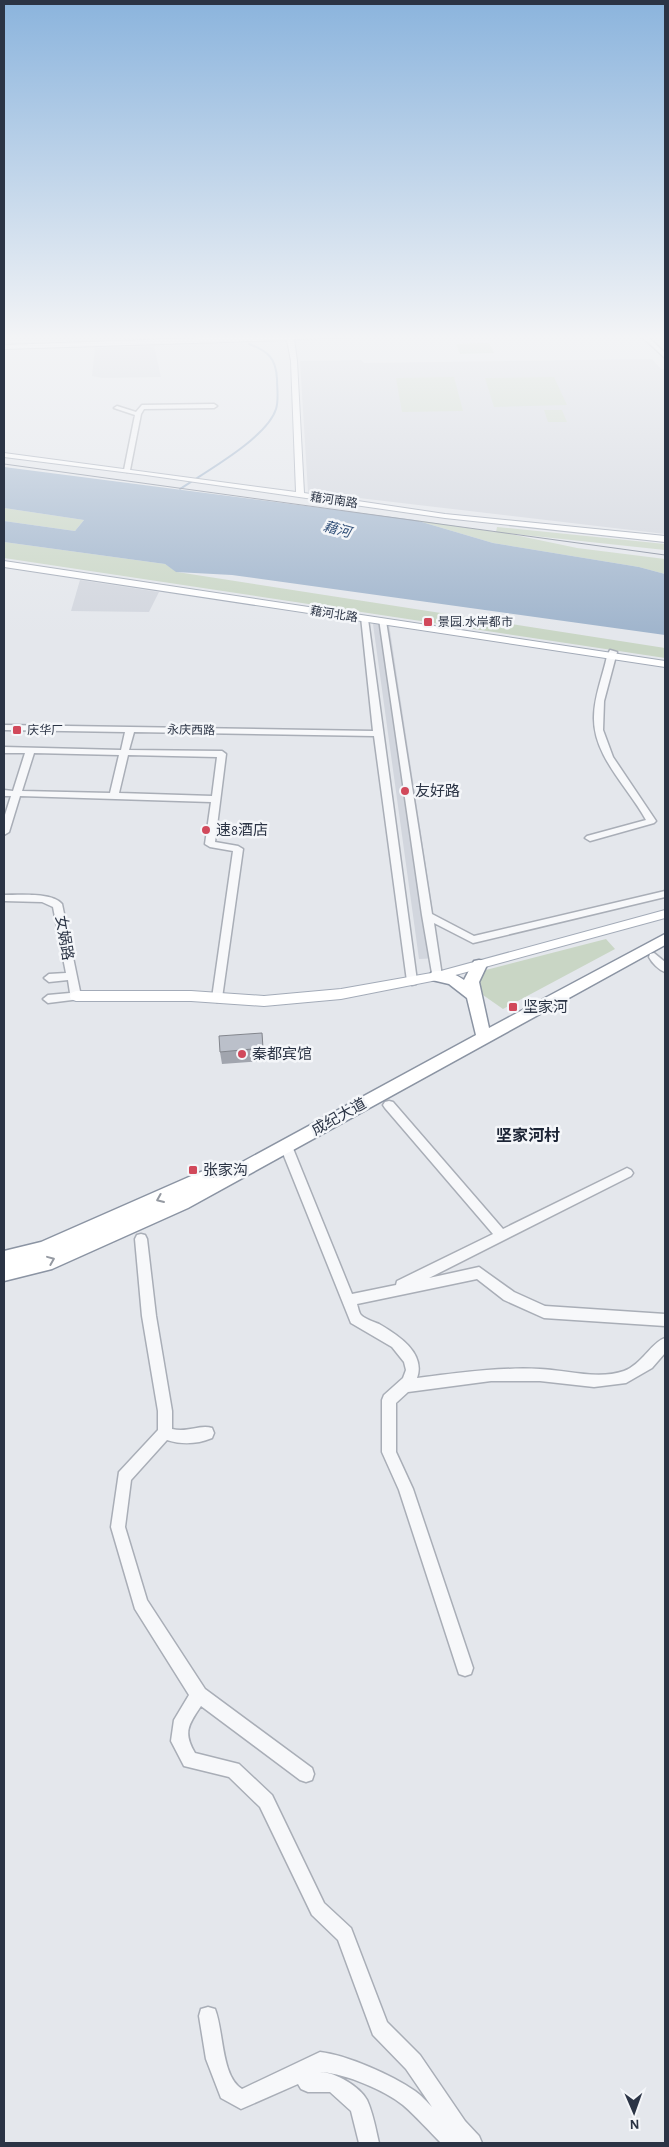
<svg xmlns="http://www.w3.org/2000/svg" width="669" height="2147" font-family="'Alegreya Sans','Noto Sans SC',sans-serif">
<rect width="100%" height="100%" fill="#e4e7ec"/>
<path fill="#d2d6de" d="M 23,335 L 144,335 L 25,340 Z
M 154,346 L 161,377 L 102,378 L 92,376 L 95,348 Z
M 652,359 L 661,369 L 665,369 L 665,534 L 308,492 L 300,361 L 361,360 L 364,363 Z
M 80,580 L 159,592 L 149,612 L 71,611 Z
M 373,624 L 389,624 L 440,958 L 419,959 Z"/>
<path fill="#c9d6c5" d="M 489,343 L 494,353 L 460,354 L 456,344 Z
M 454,377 L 463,411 L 402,412 L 396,378 Z
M 554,377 L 567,405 L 494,407 L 485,378 Z
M 544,410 L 562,410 L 567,422 L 548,422 Z
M 4,508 L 84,520 L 75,531 L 4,521 Z
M 415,520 L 496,532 L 497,527 L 665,544 L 665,550 L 506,533 L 577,548 L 665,559 L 665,574 L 639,567 L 493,543 Z
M 4,542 L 165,564 L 177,572 L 665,648 L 665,658 L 4,558 Z
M 606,939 L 615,949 L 503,1009 L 483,995 L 477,984 L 482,971 Z"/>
<path fill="#9fb4cc" d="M 4,467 L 415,520 L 493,543 L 639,567 L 665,574 L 665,635 L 232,575 L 176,572 L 165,564 L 4,542 L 4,521 L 75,531 L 84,520 L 4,508 Z"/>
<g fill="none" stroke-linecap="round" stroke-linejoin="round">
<path stroke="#9fb4cc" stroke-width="2" d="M 180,489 C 205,472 267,438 276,409 C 279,400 277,389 277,379 C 276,358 268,351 249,344"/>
<defs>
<path id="minor" d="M 215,335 L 221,335 L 222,336 L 219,338 Z
M 640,335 L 646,335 L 665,353 L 665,358 Z
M 142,405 L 214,404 L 217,406 L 214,408 L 144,409 L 141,414 L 130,470 L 127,472 L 124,470 L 135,415 L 114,408 L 117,406 L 136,412 Z
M 361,617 L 368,619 L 417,981 L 416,984 L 412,985 L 407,981 L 374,736 L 134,732 L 129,750 L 222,751 L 226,754 L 215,842 L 238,846 L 243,849 L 222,998 L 217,1002 L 212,998 L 233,851 L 210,847 L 205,844 L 211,802 L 20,796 L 9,832 L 4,835 L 4,818 L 11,796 L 4,796 L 4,790 L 13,791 L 25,753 L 4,753 L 4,747 L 121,750 L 125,732 L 4,730 L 4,725 L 373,731 ZM 34,753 L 119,755 L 110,793 L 22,791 ZM 128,755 L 217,757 L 212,796 L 119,793 Z
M 379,619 L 386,621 L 432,914 L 474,936 L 665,891 L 665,897 L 473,943 L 434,923 L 442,976 L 441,979 L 433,979 L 422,915 Z
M 610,650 L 617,652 L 604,701 L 603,730 L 613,757 L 656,821 L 654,823 L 590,841 L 585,838 L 587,836 L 646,820 C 628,787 593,756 594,717 C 594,696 603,676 607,656 Z
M 4,895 C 18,895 53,892 62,904 L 81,996 L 80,999 L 48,1003 L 43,999 L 48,995 L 70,993 L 68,980 L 49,982 L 44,978 L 49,974 L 66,973 L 53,907 L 42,902 L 4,901 Z
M 654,953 L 665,962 L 665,972 C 659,970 652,963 649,957 L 650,954 Z
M 389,1101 L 393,1102 L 503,1229 L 623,1170 L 627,1168 L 631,1170 L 633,1173 L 631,1176 L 429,1278 L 479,1267 L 514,1292 L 545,1306 L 665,1314 L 665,1326 L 544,1318 L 504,1300 L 477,1279 L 357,1304 C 358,1307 359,1313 361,1315 C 365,1319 374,1322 379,1324 C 398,1335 426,1353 417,1378 C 458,1373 498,1367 540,1369 C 566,1370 598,1380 624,1371 C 641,1365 652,1342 665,1338 L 665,1353 L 652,1368 L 626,1383 L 594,1387 L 540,1381 L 491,1381 L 408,1392 L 396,1403 L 396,1452 L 413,1489 L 473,1668 L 471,1674 L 465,1676 L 459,1674 L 457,1668 L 399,1490 L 382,1452 L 382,1400 L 384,1395 L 403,1378 L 406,1370 L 404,1362 L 392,1347 L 351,1323 L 280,1146 L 282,1143 L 290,1143 L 292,1146 L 352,1294 L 396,1285 L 397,1281 L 493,1234 L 385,1108 L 383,1105 L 385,1102 Z
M 141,1234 L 145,1235 L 147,1239 L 156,1316 L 172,1411 L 172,1429 C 188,1433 200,1424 212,1428 L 214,1433 L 212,1438 C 197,1444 183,1445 167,1440 L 131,1480 L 125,1527 L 147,1600 L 205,1689 L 312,1768 L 314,1774 L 312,1780 L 306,1782 L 300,1780 L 201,1706 C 188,1725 183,1733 195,1753 L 239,1764 L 272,1795 L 324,1903 L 351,1928 L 387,2022 L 420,2055 L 465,2121 L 479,2136 L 482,2143 L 441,2143 C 429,2131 416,2116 403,2105 C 384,2090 346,2074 322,2072 L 320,2072 C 336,2072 360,2087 367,2100 C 373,2113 376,2130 379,2143 L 359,2143 L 351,2111 L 330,2092 L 308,2092 L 301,2089 L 298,2084 L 241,2109 L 221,2098 L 206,2059 L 199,2016 L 201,2009 L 208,2007 L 215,2009 C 224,2032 221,2076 242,2089 L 320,2052 C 347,2055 392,2075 415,2091 C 421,2095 427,2102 432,2107 L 406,2069 L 373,2035 L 338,1940 L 312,1915 L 260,1807 L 229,1777 L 184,1766 L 171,1741 L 174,1720 L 189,1695 L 135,1609 L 111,1527 L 119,1472 L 158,1430 L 158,1411 L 142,1316 L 135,1239 L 137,1235 Z"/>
<path id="major" d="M 287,335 L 371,335 L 368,337 L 294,339 L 297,361 L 304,493 L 445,514 L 665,536 L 665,542 L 445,518 L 146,475 L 4,457 L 4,453 L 296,492 L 291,361 L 287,340 L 4,349 L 4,345 Z
M 4,561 L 665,661 L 665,667 L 4,567 Z
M 665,910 L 665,918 L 437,980 L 341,999 L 264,1006 L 191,1001 L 76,1001 L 71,999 L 70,996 L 71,993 L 76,991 L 191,991 L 264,996 L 341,989 L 437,972 Z"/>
<path id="highway" d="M 665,934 L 665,945 L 188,1208 L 52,1269 L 4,1281 L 4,1251 L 41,1242 L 198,1173 L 204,1171 L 210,1173 L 213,1178 L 476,1035 L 467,998 L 449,984 L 432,980 L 429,976 L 432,972 C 442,969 456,974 464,980 L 474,961 L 479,960 L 484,961 L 487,965 L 479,982 L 489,1028 Z"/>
</defs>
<use href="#minor" stroke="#a9aeb7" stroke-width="3"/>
<use href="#major" stroke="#a3abb8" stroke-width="2"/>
<use href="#highway" stroke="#8b94a3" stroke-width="3"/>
<use href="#minor" fill="#f7f8fa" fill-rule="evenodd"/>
<use href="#major" fill="#fff" fill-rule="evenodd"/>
<use href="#highway" fill="#fff" fill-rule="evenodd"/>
<path stroke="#7d8696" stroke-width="1" d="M 4,464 L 665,555"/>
</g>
<path fill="#a1a5ae" d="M 262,1033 L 264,1061 L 222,1064 L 220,1052 Z"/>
<path fill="#bbc0ca" stroke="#83868d" d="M 262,1033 L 263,1048 L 220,1052 L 219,1036 Z"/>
<defs><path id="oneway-chevron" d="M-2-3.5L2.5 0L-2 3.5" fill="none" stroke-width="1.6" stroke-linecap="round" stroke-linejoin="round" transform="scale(1.25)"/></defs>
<g stroke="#959aa2">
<use href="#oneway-chevron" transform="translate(160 1199) rotate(157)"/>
<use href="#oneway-chevron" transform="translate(51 1260) rotate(-22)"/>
</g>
<linearGradient id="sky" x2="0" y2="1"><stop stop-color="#8bb4dd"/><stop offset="0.53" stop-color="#f3f4f6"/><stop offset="1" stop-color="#f3f4f6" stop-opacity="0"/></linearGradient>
<rect width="669" height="636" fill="url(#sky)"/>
<g fill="#d1495b" stroke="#f4f6f9" stroke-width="2">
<rect x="423" y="617" width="10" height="10" rx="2.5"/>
<rect x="12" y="725" width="10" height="10" rx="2.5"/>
<circle cx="405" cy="791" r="5"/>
<circle cx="206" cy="830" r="5"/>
<rect x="508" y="1002" width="10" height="10" rx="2.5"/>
<circle cx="242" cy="1054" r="5"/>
<rect x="188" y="1165" width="10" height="10" rx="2.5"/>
</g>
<g text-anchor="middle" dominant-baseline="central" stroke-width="5" stroke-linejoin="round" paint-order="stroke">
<g font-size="12" fill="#2b3445" stroke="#f4f6f9">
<text transform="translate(334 500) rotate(8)">藉河南路</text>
<text transform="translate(334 614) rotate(9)">藉河北路</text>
<text transform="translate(191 730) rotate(1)">永庆西路</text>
</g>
<g font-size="12" fill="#2b3445" stroke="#f4f6f9" text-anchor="start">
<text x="438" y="622">景园.水岸都市</text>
<text x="27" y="730">庆华厂</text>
</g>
<g font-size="14" font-style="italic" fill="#34527a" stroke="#f4f6f9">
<text transform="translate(337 530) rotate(15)">藉河</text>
</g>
<g font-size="15" fill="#2b3445" stroke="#f4f6f9" text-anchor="start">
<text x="415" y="791">友好路</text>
<text x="216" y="830">速8酒店</text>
<text x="523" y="1007">坚家河</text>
<text x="252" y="1054">秦都宾馆</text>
<text x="203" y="1170">张家沟</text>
</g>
<g font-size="15" fill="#2b3445" stroke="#f4f6f9">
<text transform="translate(64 938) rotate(80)">女娲路</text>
<text transform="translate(339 1117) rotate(-29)">成纪大道</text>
</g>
<g font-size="16" font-weight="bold" fill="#1d2536" stroke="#f4f6f9">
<text x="528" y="1136">坚家河村</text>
</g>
</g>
<rect width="669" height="2147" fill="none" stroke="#2b3445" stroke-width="10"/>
<g transform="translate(634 2112) rotate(178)" stroke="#f4f6f9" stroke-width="4" paint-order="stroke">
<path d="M0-4L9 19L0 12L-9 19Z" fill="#2b3445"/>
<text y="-8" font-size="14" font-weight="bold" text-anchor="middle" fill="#2b3445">N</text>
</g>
</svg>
